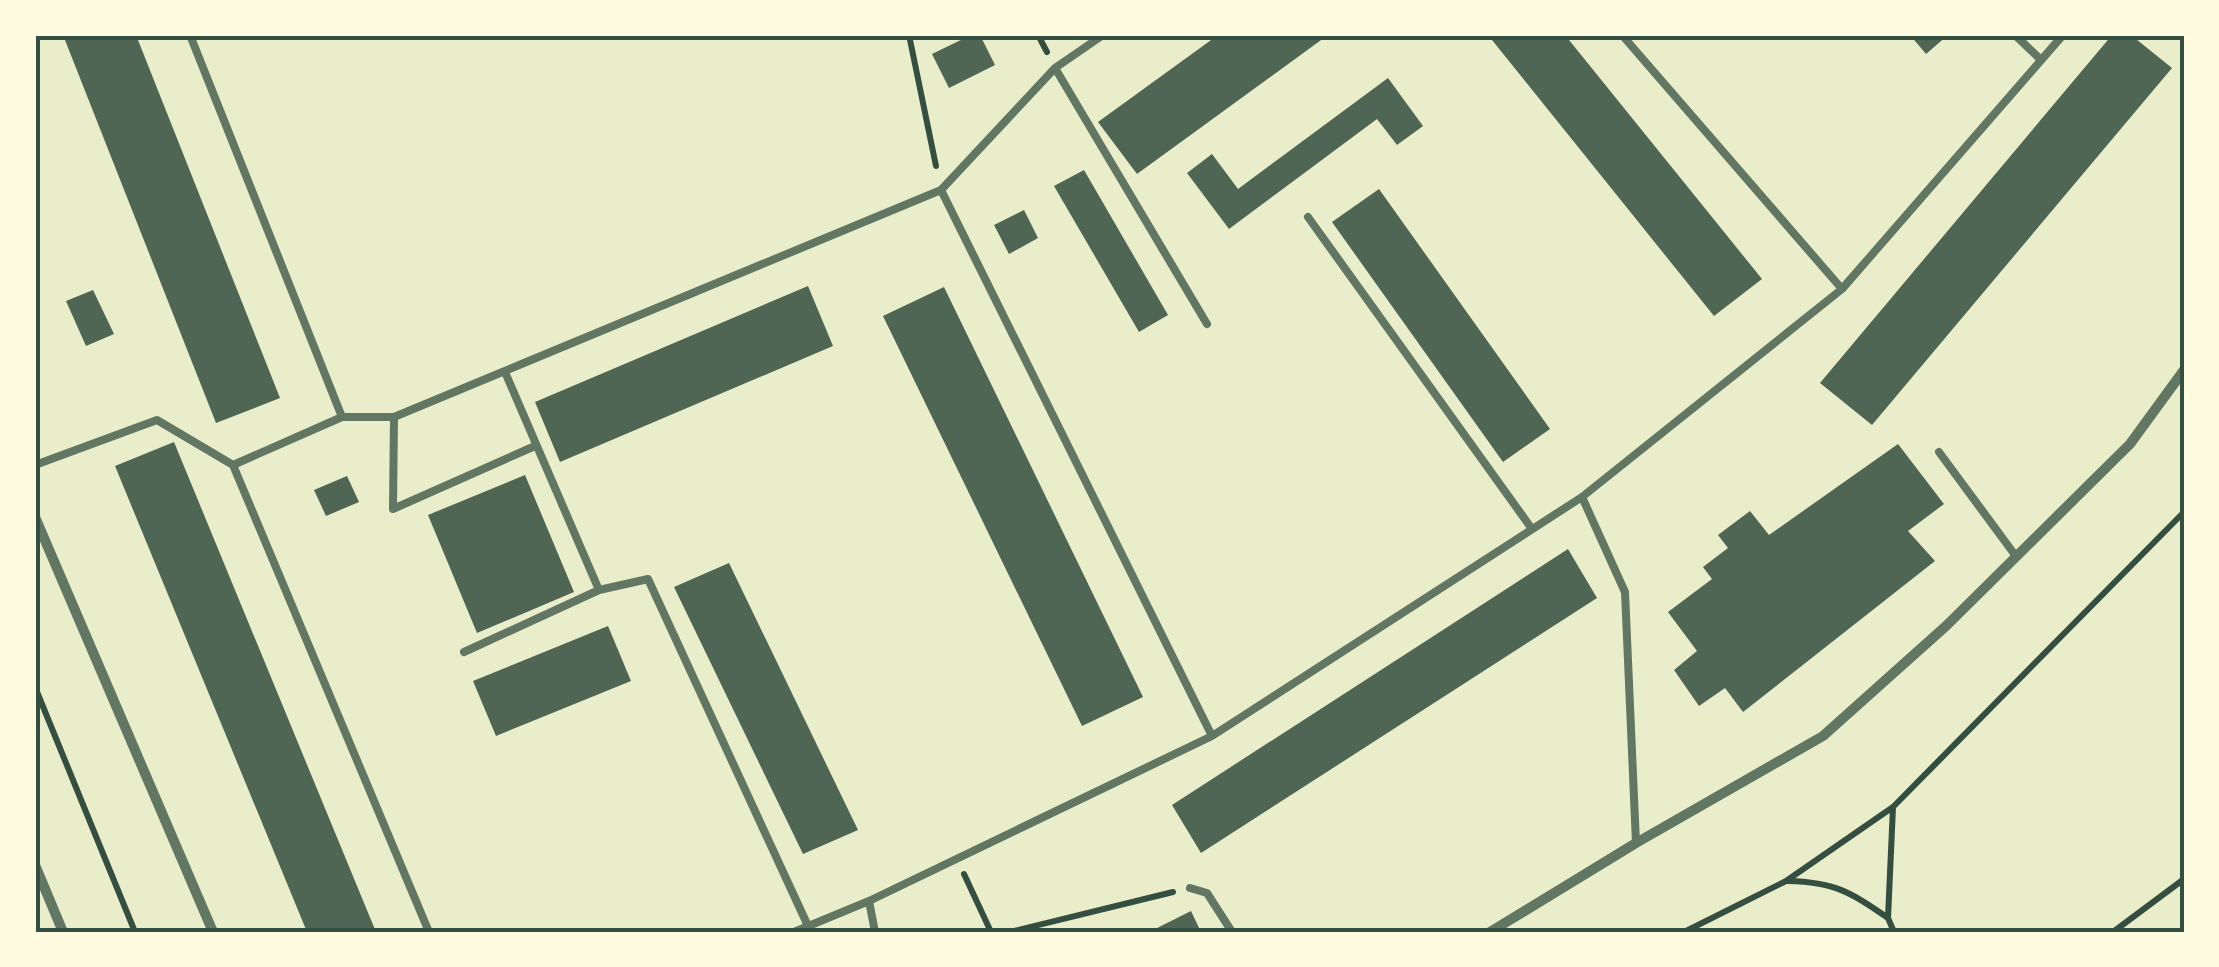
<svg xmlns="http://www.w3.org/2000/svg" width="2219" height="967" font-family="'Roboto Condensed',sans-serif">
<rect width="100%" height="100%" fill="#e9edc9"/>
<path fill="#4f6655" d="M 63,35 L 136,35 L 280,398 L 216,423 Z
M 971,35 L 980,35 L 995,65 L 949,88 L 932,54 Z
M 1218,35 L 1328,35 L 1137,174 L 1098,122 Z
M 1488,35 L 1565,35 L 1762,279 L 1714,316 Z
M 1910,35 L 1948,35 L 1926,54 Z
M 2112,35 L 2131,35 L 2172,68 L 1872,425 L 1820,383 Z
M 1388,78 L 1423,126 L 1397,145 L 1377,119 L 1229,229 L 1187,173 L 1212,154 L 1238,189 Z
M 1084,170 L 1168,315 L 1139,332 L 1054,186 Z
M 1379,189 L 1550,429 L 1503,462 L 1332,222 Z
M 1024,210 L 1038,238 L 1009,254 L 994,225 Z
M 808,286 L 833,346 L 560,462 L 535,402 Z
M 944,287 L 1143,697 L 1082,726 L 883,316 Z
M 93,290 L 114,334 L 86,346 L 66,301 Z
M 174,442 L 376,932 L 307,932 L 115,466 Z
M 1898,444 L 1944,504 L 1908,531 L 1935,561 L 1743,712 L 1725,688 L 1699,706 L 1674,670 L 1697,651 L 1668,612 L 1712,579 L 1703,567 L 1728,548 L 1718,535 L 1750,511 L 1769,535 Z
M 525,475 L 574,592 L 477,633 L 428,515 Z
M 347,476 L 359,502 L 326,516 L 314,490 Z
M 1568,549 L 1597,598 L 1201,853 L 1172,805 Z
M 729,563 L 858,830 L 803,854 L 674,587 Z
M 608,626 L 631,681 L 496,736 L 473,681 Z
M 1191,911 L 1201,932 L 1149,932 Z"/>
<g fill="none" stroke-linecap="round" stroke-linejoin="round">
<path stroke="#344e41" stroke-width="6" d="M 909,35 L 936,166
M 1038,35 L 1047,52
M 35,687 L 135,932
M 964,874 L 991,932
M 1788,881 C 1835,882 1850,892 1888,918 L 1893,807
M 1888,918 L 1894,932
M 1010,932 L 1173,892
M 1684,932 L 1786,881 L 1893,807 L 2184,512
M 2113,932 L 2184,879"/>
<path stroke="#617663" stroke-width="8" d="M 190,35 L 342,417 L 233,465
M 1103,35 L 1055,68 L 1207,324
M 1622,35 L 1842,289
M 2015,35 L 2040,59
M 941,190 L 1212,736
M 1308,217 L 1532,529
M 505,372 L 599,590
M 342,417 L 394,417 L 941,190 L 1055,68
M 394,417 L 393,509 L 535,446
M 1939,452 L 2015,555
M 35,465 L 157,420 L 233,465 L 429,932
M 1582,497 L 1625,592 L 1636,843
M 464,652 L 599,590 L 648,579 L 808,926
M 1190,888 L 1207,893 L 1232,932
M 869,901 L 875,932
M 794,932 L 869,901 L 1212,736 L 1582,497 L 1842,289 L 2063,35"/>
<path stroke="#617663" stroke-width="10" d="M 35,517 L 213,932
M 35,865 L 63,932
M 1490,932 L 1636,843 L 1823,736 L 1946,626 L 2130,444 L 2184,370"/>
</g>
<rect width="2219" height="967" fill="none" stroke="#fefae0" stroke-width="75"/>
<rect x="38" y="38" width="2144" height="892" fill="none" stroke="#344e41" stroke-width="4"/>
</svg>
